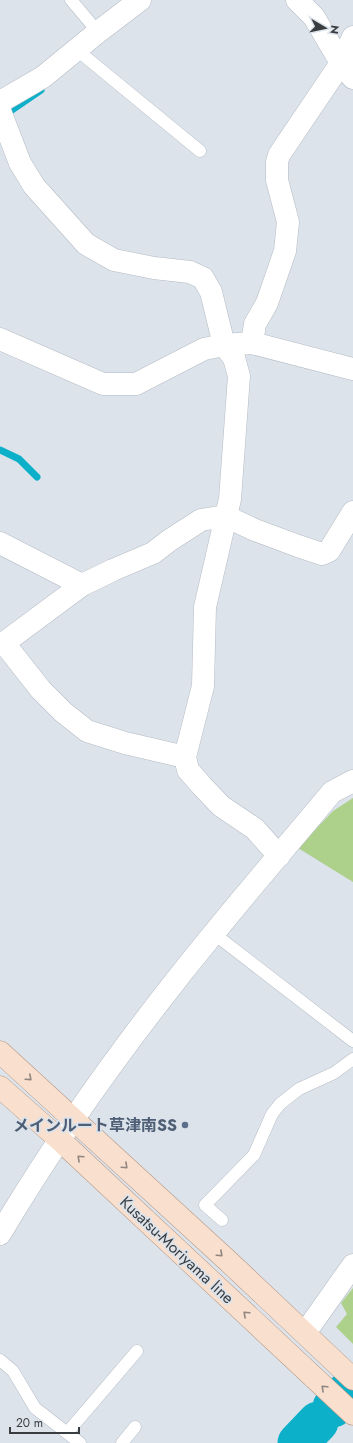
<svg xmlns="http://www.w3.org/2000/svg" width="353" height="1443" font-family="Jost,'Noto Sans JP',sans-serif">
<rect width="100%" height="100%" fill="#dce3eb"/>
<path fill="#add08b" d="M 353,798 L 353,882 L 298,848 L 333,811 Z
M 353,1288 L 353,1344 L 336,1327 L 347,1314 L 341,1303 Z"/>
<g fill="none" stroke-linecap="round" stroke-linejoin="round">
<path stroke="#0db0c9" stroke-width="7" d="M 3,116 L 41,90
M 0,450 L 19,459 L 37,477"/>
<path stroke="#0db0c9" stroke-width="41" d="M 333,1407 L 353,1386
M 298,1443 L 318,1422"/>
<defs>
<path id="lane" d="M 71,0 L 98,32
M 77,50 L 200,151
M 213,933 L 353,1041
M 222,1220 L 205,1205 L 254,1155 L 272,1114 L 280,1104 L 299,1089 L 334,1073 L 353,1059
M 0,1360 L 13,1371 L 35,1408 L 80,1443
M 67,1433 L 137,1351
M 122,1443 L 135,1427"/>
<path id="street" d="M 297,0 L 314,17 L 341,63 L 353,78
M 0,102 L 43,77 L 98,32 L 140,0
M 0,111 L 20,163 L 34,186 L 86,244 L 114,260 L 154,268 L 190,272 L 203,278 L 211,292 L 224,345 L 234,358 L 239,376 L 230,499 L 205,607 L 203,686 L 185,757 L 188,770 L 202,786 L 221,806 L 255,829 L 279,856
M 0,339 L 103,384 L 136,384 L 204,349 L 224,345 L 252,343 L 353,369
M 252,343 L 255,324 L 267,303 L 285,251 L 288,222 L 277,180 L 277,162 L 279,155 L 341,63 L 353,37
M 0,543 L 82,585
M 4,643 L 41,690 L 63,712 L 87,731 L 125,743 L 185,757
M 0,644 L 4,643 L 82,585 L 113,570 L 153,553 L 170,540 L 201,520 L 225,516 L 255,530 L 298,546 L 322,554 L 329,551 L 353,512
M 0,1234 C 63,1128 136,1028 214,933 C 252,886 293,839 332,792 L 353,781
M 305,1333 L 353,1265"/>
<path id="primary" d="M 0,1052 L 228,1261 L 353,1379
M 0,1087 L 60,1140 L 353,1414"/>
</defs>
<use href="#lane" stroke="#b6bcc4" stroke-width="13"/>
<use href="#street" stroke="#b6bcc4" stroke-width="23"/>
<use href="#primary" stroke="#b49886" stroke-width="23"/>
<use href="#lane" stroke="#fff" stroke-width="12"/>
<use href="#street" stroke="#fff" stroke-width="22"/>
<use href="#primary" stroke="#f9dfcd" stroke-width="22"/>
</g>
<defs><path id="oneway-chevron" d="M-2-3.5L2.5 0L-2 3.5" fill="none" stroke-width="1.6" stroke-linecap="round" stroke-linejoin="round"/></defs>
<g stroke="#90867f">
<use href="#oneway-chevron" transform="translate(29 1078) rotate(42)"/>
<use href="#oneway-chevron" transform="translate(80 1158) rotate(-137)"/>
<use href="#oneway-chevron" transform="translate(125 1166) rotate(43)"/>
<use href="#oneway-chevron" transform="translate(220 1254) rotate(43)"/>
<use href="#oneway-chevron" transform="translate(246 1314) rotate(-137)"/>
<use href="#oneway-chevron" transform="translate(324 1388) rotate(-137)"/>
</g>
<circle fill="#5c6f8a" stroke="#dce3eb" stroke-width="1.5" cx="185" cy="1125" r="4"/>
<g text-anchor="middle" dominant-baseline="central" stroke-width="3.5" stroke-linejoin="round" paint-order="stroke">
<g font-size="16" font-weight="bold" fill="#4e5e75" stroke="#dce3eb" text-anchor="end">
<text x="177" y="1125">メインルート草津南SS</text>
</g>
<g font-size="16" fill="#3a3d40" stroke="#dce3eb">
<text transform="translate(177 1250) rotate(43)">Kusatsu-Moriyama line</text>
</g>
</g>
<g transform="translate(325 28) rotate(99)" stroke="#dce3eb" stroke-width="3" paint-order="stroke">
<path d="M0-3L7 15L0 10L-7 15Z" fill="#3a3d40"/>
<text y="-6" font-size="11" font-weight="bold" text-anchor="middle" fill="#3a3d40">N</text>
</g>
<path d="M10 1427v6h69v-6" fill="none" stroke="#3a3d40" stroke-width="2"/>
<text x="16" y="1427" font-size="12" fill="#3a3d40" stroke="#dce3eb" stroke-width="3" paint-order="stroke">20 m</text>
</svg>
